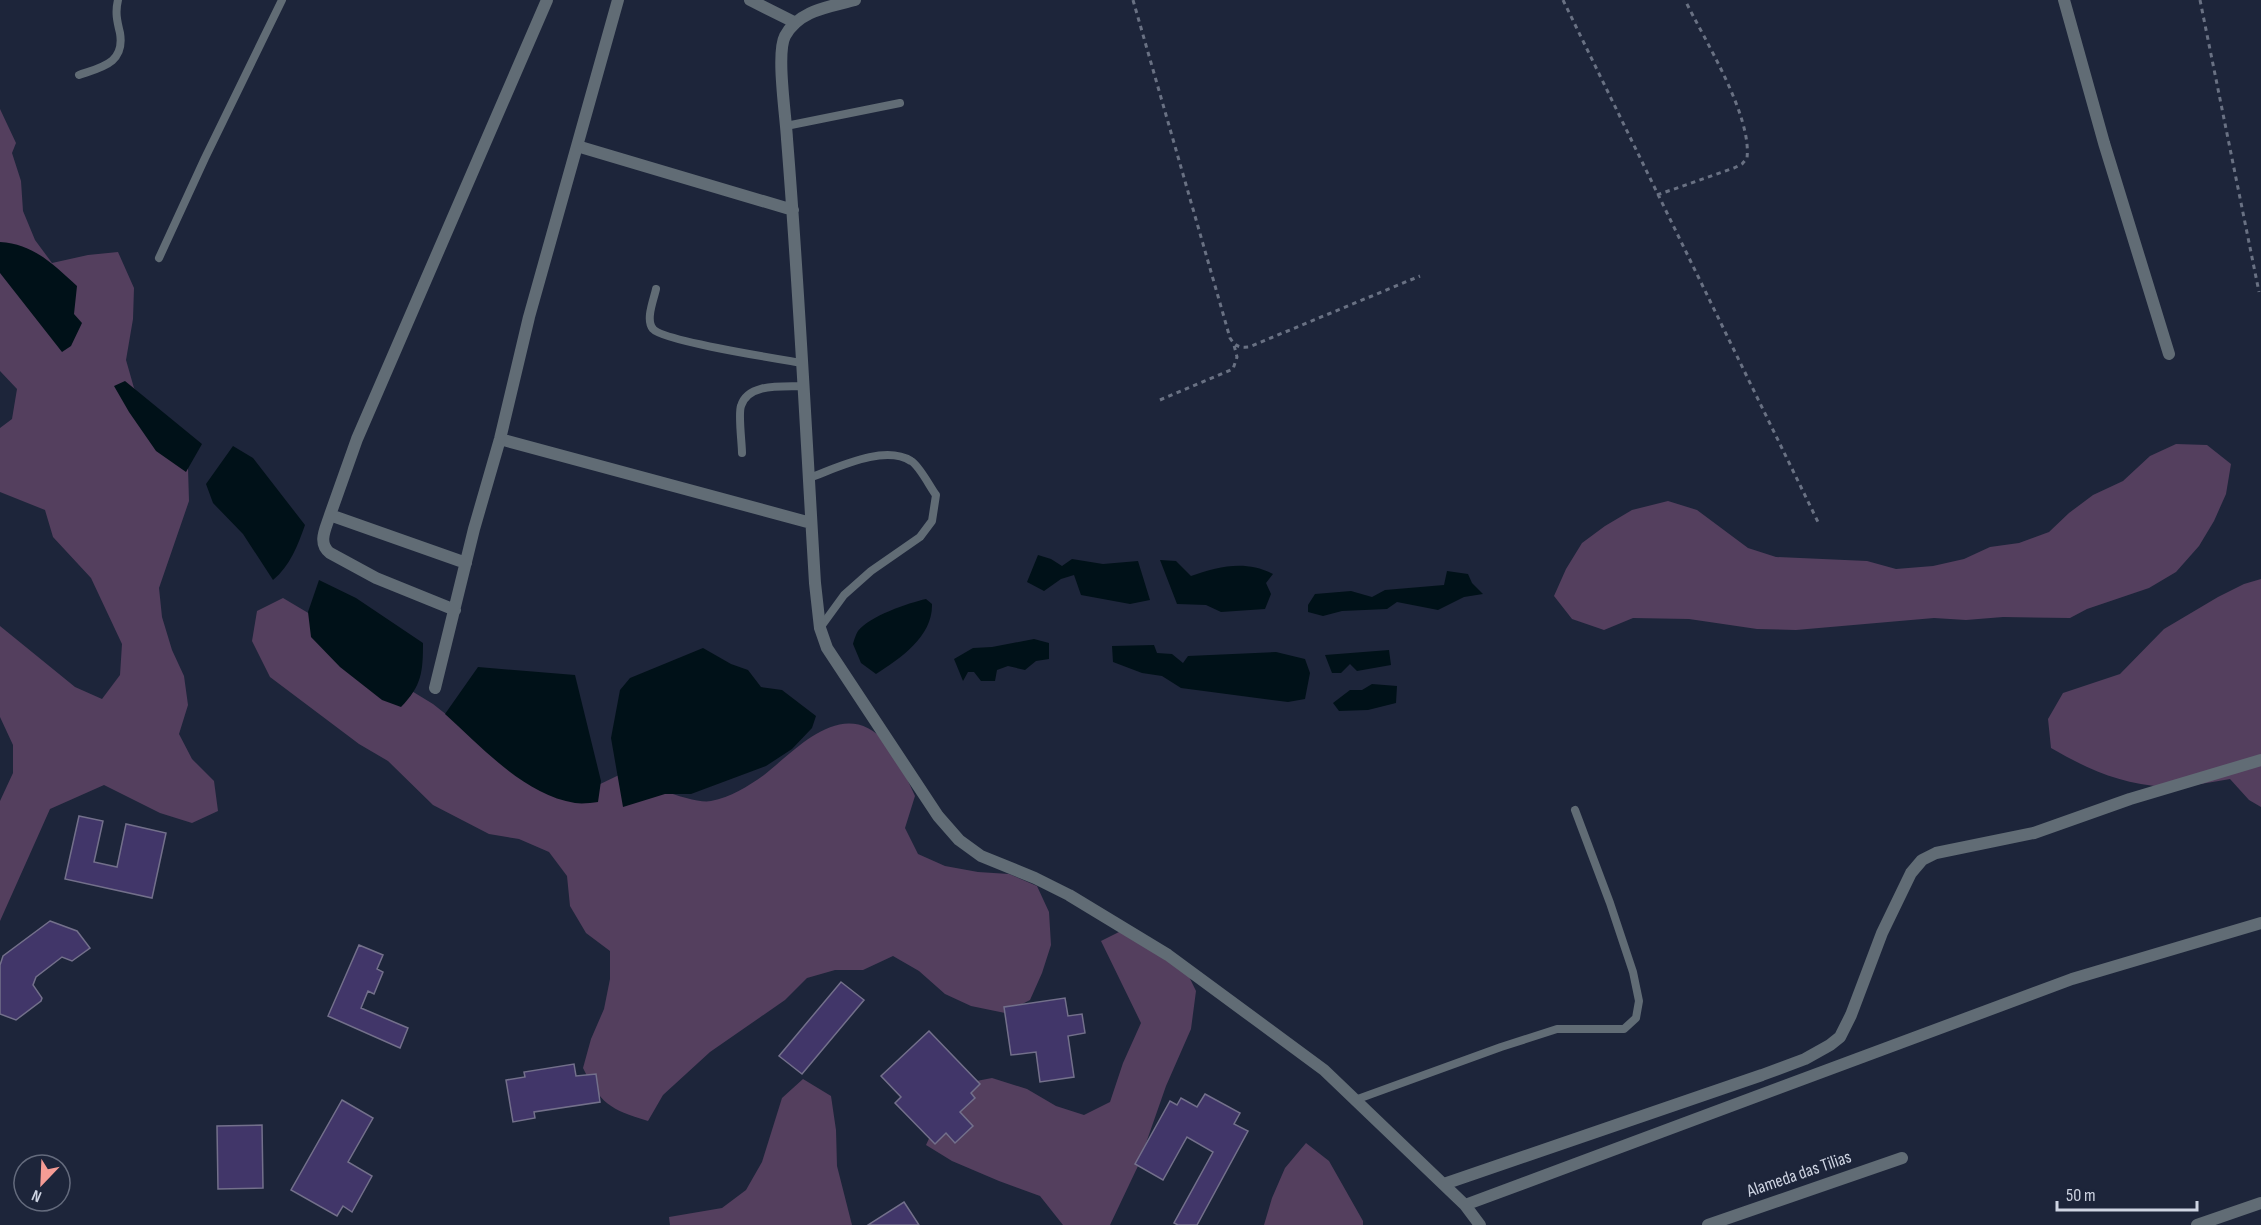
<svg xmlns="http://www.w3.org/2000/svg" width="2261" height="1225" font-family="'Sofia Sans Condensed',sans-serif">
<rect width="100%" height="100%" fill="#1d253a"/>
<path fill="#543f5e" d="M 0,109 L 16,143 L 12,153 L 21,181 L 23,211 L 35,240 L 52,263 L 88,255 L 118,252 L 134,288 L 133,319 L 126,360 L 134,388 L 188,468 L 189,501 L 159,588 L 162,617 L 172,650 L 184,676 L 188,705 L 179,734 L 192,759 L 214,781 L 218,811 L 192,823 L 160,813 L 104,785 L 50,809 L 0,921 L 0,801 L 13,773 L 13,745 L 0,717 L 0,626 L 75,687 L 102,699 L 120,675 L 122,644 L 91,578 L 53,537 L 45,510 L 0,492 L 0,428 L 12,419 L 17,389 L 0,371 Z
M 2176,444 L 2207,445 L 2231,464 L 2226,494 L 2214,521 L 2199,546 L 2176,572 L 2149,588 L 2087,609 L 2070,618 L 2003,617 L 1966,620 L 1934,618 L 1796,630 L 1757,629 L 1689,619 L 1633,618 L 1604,630 L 1572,619 L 1554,596 L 1566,569 L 1582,543 L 1605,526 L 1632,510 L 1668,501 L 1697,510 L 1748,548 L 1776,557 L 1867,561 L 1896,569 L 1933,566 L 1964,559 L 1990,547 L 2019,543 L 2049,532 L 2069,513 L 2093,495 L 2123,481 L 2150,456 Z
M 2261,579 L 2261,807 L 2249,800 L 2230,779 C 2210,782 2186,788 2165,787 C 2121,784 2089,770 2051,748 L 2048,719 L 2063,693 L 2120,674 L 2164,629 L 2218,597 L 2244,584 Z
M 283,598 L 315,617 L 392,679 L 433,704 L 481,742 L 594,787 L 619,775 C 640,781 693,805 711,801 C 731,797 747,787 764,775 C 798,748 845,694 887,744 C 899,759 907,779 915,796 L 905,828 L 918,854 L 945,866 L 978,872 L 1009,874 L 1037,886 L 1049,912 L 1051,945 L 1042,973 L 1030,1000 L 1005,1013 L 971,1006 L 945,994 L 919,971 L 893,956 L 863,970 L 835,970 L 807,978 L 785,1000 L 710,1052 L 663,1095 L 648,1121 C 609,1109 601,1104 583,1068 L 591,1039 L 604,1009 L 610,979 L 610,951 L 586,933 L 570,906 L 567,876 L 549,852 L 519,839 L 489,834 L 433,805 L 388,761 L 359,744 L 270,677 L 252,641 L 257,611 Z
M 1127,928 L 1181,960 L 1196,991 L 1191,1029 L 1166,1086 L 1138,1166 L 1110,1225 L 1063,1225 L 1040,1196 L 999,1181 L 952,1161 L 926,1145 L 938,1119 L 961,1084 L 992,1078 L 1027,1089 L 1056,1106 L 1084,1115 L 1110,1102 L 1123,1063 L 1141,1023 L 1101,941 Z
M 803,1079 L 831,1096 L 836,1130 L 837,1166 L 852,1225 L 670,1225 L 669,1217 L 722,1208 L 746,1190 L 762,1162 L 782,1098 Z
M 1306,1143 L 1329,1161 L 1363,1221 L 1363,1225 L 1264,1225 L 1272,1198 L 1285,1168 Z"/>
<path fill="#001118" d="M 0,242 C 34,244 54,265 77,286 L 74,314 L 82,323 L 71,346 L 62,352 L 0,273 Z
M 125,381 L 202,444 L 186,472 L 156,451 L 129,412 L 114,386 Z
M 233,446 L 253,458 L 305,525 C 298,545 290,566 273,580 L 243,534 L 213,503 L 206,484 Z
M 1038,555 L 1051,559 L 1062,566 L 1072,559 L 1103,564 L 1138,561 L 1150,600 L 1130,604 L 1081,595 L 1074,575 L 1061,579 L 1044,591 L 1027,582 Z
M 1160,560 L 1176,561 L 1191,576 C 1219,566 1246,560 1273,574 L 1266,583 L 1271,594 L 1265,609 L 1221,612 L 1206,605 L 1177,604 Z
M 1447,571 L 1468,574 L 1472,583 L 1483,594 L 1464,597 L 1438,610 L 1397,602 L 1387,609 L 1342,611 L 1323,616 L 1308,612 L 1308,605 L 1315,594 L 1351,591 L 1372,597 L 1385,590 L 1444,585 Z
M 319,580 L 356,598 L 423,643 C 423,671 422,686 401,707 L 382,700 L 340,667 L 311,637 L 308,612 Z
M 926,599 L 932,604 C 933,636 901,658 876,674 L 861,663 L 853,644 C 854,640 856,634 858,631 C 870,616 908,603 926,599 Z
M 1034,639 L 1049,643 L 1049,659 L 1036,661 L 1025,670 L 1008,666 L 997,670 L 995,681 L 981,681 L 974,672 L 968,672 L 963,681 L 954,659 L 973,648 L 992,647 Z
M 1154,645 L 1157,653 L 1172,654 L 1183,663 L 1188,656 L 1276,652 L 1305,659 L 1310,673 L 1305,699 L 1288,702 L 1181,688 L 1162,676 L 1142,673 L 1113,662 L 1112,646 Z
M 703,648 L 731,664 L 748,670 L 761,687 L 782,690 L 816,716 L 812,728 L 792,749 L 766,766 L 691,794 L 665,794 L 623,807 L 611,738 L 620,690 L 630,678 Z
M 1389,650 L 1391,665 L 1357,671 L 1350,664 L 1341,673 L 1332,673 L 1325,655 Z
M 478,667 L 575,675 L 601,781 L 598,802 C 591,803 582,804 575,803 C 523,794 483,748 445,714 Z
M 1372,684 L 1397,686 L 1396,703 L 1368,710 L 1339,711 L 1333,703 L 1350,690 L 1362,690 Z"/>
<path fill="#413669" stroke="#73708b" stroke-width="1.5" d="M 79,816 L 103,821 L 94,862 L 117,867 L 126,824 L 166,833 L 152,898 L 65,879 Z
M 50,921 L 77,931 L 90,948 L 72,961 L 62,957 L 36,977 L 33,985 L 42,998 L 41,1001 L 16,1020 L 0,1014 L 0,965 L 3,956 Z
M 359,945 L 383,955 L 377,969 L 383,972 L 374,994 L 368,991 L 361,1008 L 408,1028 L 400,1048 L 328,1016 Z
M 841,982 L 864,1000 L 802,1074 L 779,1056 Z
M 1065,998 L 1068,1016 L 1082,1014 L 1085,1033 L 1068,1036 L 1074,1077 L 1040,1082 L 1036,1052 L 1011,1055 L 1004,1007 Z
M 929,1031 L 980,1084 L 971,1093 L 975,1098 L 960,1112 L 973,1126 L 955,1143 L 946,1133 L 935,1144 L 895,1103 L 901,1097 L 881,1076 Z
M 574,1064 L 576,1076 L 596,1074 L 600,1102 L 534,1112 L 535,1118 L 513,1122 L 506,1080 L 525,1077 L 524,1072 Z
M 1205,1094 L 1240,1113 L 1234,1124 L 1248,1131 L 1197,1225 L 1178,1225 L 1174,1223 L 1213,1152 L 1187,1137 L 1163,1180 L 1135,1164 L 1170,1101 L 1177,1105 L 1181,1098 L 1197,1107 Z
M 342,1100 L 373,1118 L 348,1162 L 372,1176 L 352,1212 L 343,1206 L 337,1216 L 291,1190 Z
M 262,1125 L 263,1188 L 218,1189 L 217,1126 Z
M 904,1202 L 919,1225 L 868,1225 Z"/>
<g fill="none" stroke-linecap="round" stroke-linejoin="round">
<path stroke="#697183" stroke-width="3" stroke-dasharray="4.5 4.5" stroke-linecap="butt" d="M 1133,0 L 1230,338 C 1235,346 1239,348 1249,347 L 1420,276
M 1563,0 L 1819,524
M 2200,0 L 2259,292
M 1657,195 L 1734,168 L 1742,164 L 1747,158 C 1752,115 1704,39 1685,0
M 1160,400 L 1233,369 L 1237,357 L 1234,345"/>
<path stroke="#616c75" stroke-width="8" d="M 79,75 C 102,67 125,63 120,33 C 117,21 115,12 118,0
M 786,126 L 900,103
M 159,258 L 205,158 L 282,0
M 656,289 C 654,299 645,320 653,329 C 663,341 779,359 802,363
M 742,453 C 742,443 738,414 741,406 C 748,382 785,387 803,386
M 809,478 C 837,468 884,444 911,461 C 919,465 930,487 936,495 L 932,521 L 920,537 L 871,571 L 844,595 L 820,628
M 1355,1100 L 1501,1047 L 1557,1029 L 1624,1029 L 1636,1018 L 1639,1001 L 1633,972 L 1610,903 L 1575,810"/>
<path stroke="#616c75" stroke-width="12" d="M 750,0 L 794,22
M 855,0 C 829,7 799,10 785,36 C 776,53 786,117 787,139 C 799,287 806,435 815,583 L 820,628 L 827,648 L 938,816 L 959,840 L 981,856 L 1035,878 L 1069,895 L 1168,955 L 1259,1022 L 1324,1070 L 1465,1205 L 1480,1225
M 2064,0 L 2104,143 L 2169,354
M 577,146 L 793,210
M 500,439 L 811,523
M 330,515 C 326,528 317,543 330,553 L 376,578 L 455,610
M 466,563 L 330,515 L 357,439 L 547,0
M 435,688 L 474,529 L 500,439 L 529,317 L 618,0
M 1444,1184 L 1762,1075 L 1805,1059 L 1830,1045 L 1840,1037 L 1851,1015 L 1882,933 L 1911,873 L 1922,860 L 1936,853 L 2034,833 L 2130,799 L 2261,760
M 1465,1205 L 2072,979 L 2261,923
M 1708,1225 L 1902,1158
M 2197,1225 L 2261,1203"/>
</g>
<g text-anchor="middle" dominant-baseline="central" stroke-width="4.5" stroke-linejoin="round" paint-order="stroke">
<g font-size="18" fill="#ced4e2" stroke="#1d253a">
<text transform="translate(1799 1174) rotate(-19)">Alameda das Tilias</text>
</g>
</g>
<g transform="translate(42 1183) rotate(203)"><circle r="28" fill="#1d253a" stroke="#646b7d" stroke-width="1.5"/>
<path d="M0-4.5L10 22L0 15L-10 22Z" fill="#f59c95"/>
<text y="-9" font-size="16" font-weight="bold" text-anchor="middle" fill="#ced4e2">N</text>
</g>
<path d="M2057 1201v9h140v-9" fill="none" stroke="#ced4e2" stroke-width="3"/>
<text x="2066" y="1201" font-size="18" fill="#ced4e2" stroke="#1d253a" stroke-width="4.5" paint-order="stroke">50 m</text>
</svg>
